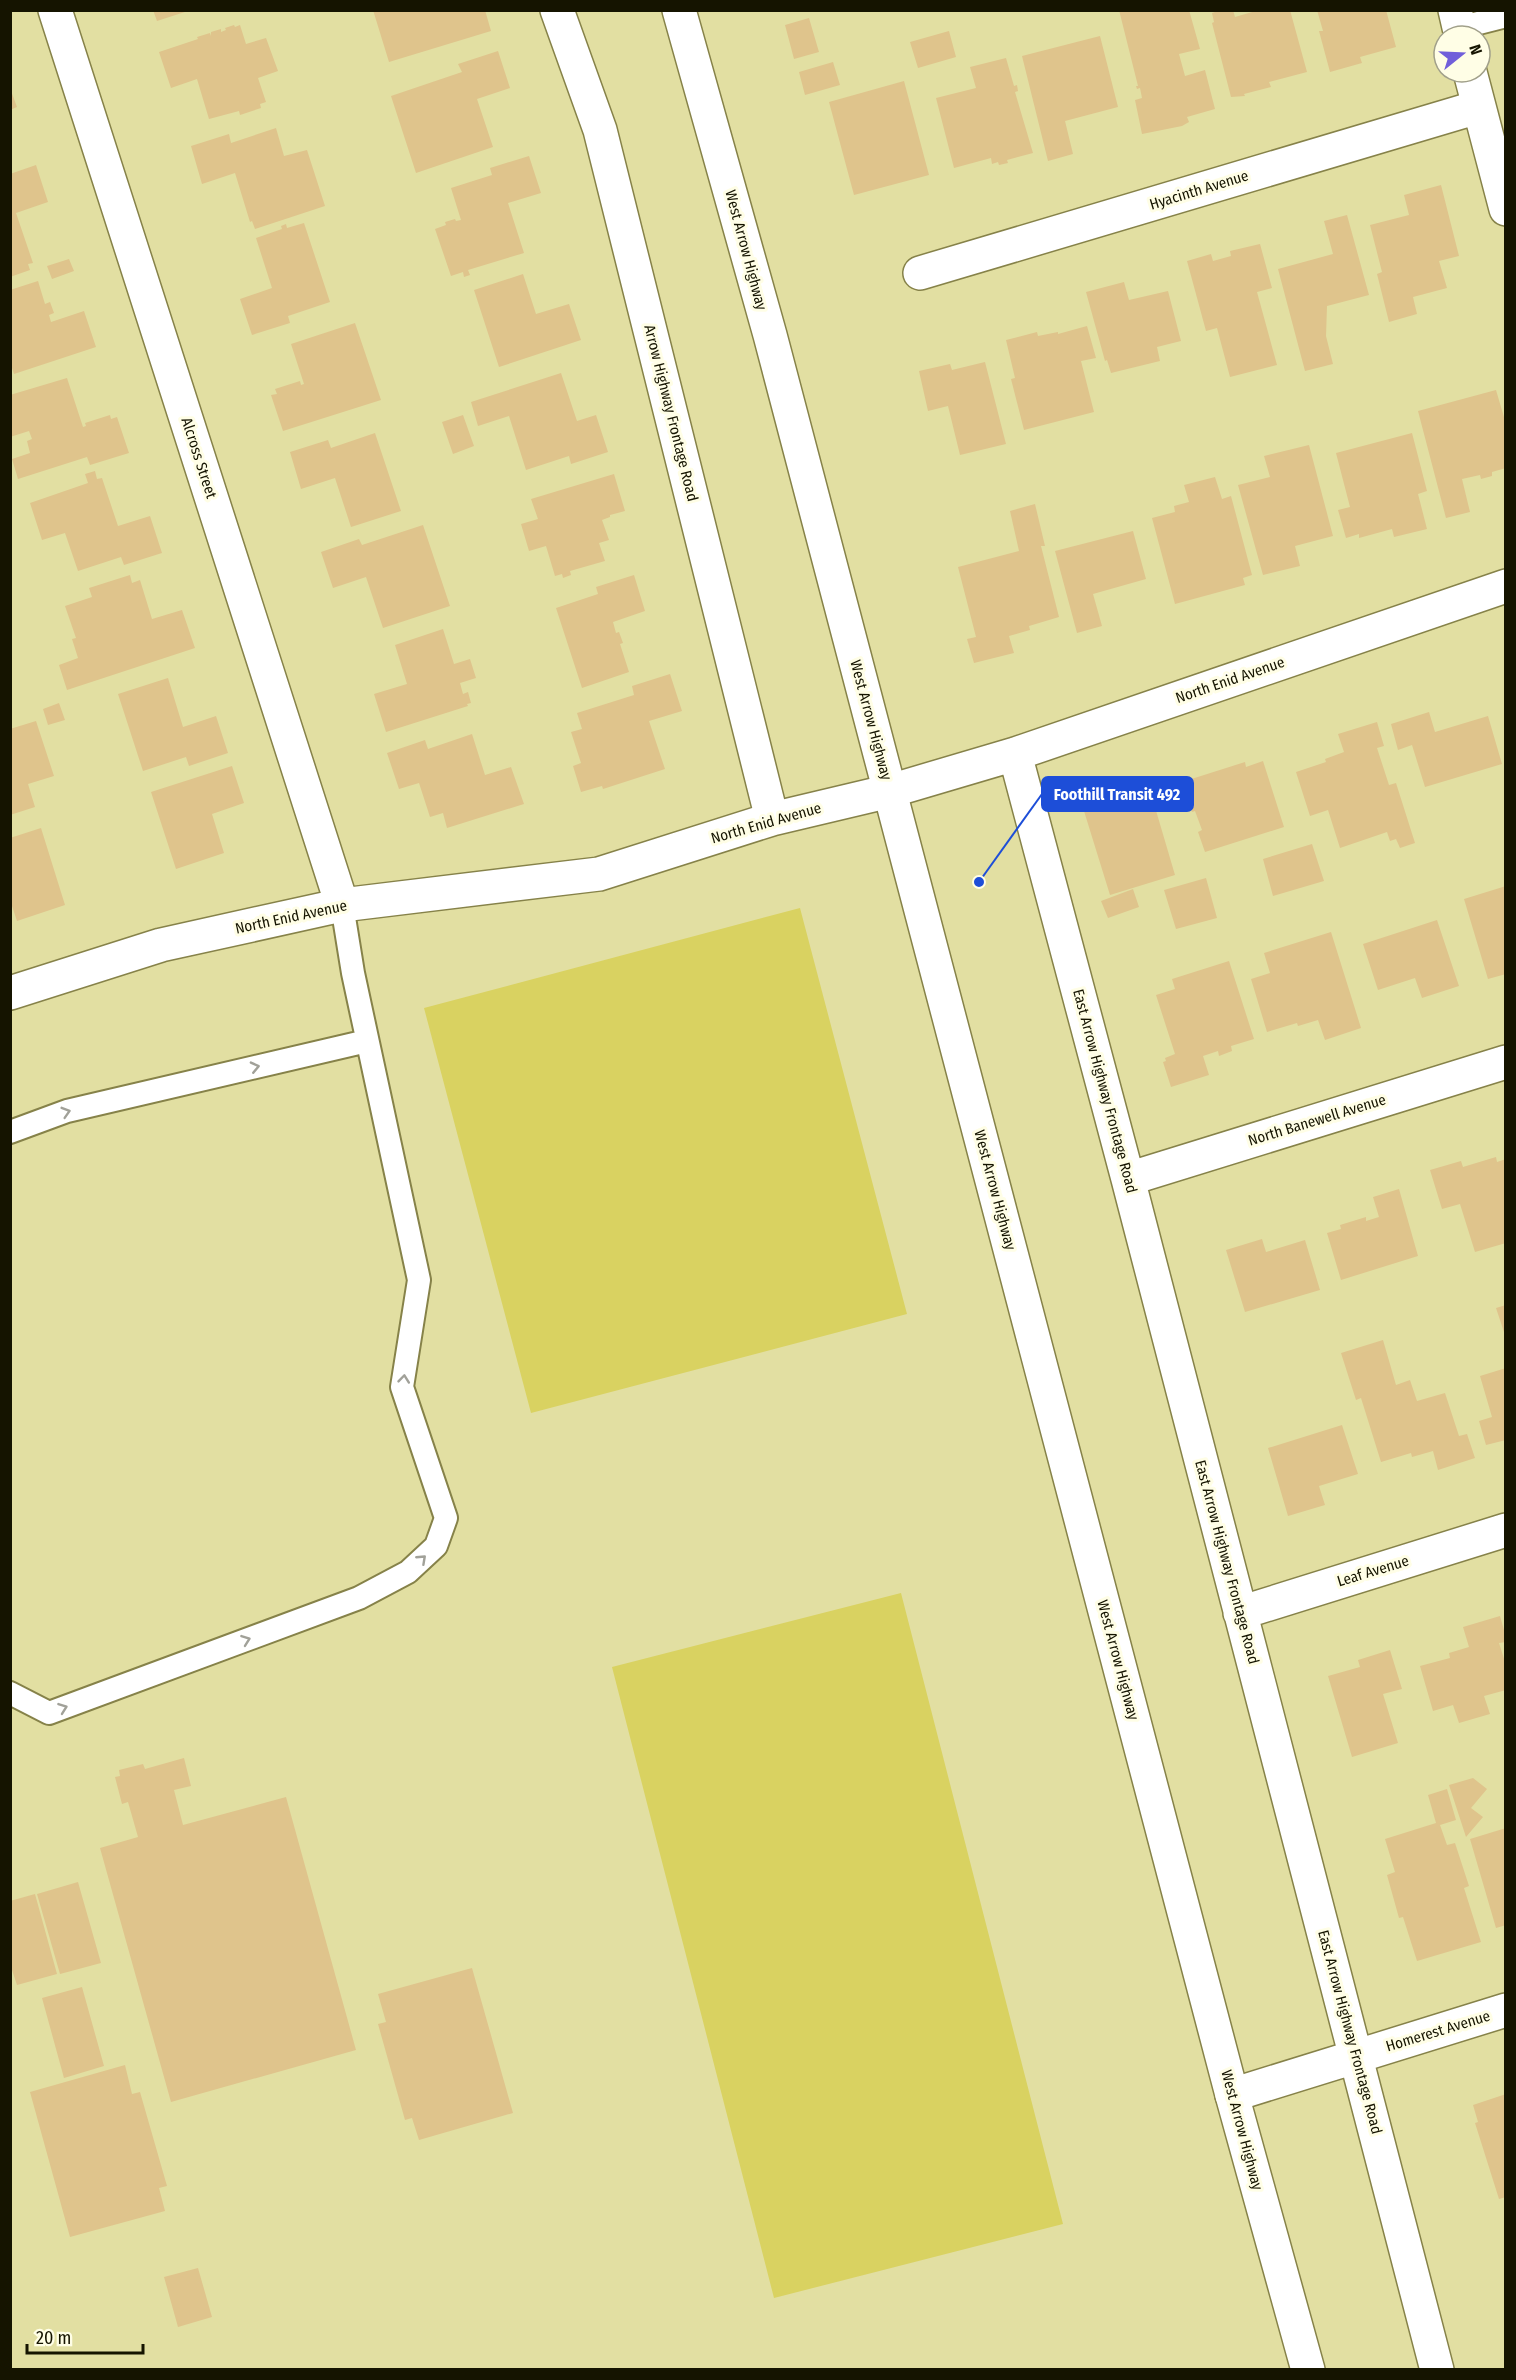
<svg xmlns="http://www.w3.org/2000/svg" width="1516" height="2380" font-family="'Fira Sans Condensed',sans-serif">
<rect width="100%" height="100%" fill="#e2dfa2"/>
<path fill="#d9d261" d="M 800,908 L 907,1314 L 531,1413 L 424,1008 Z
M 901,1593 L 1063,2224 L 774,2298 L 612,1667 Z"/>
<path fill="#dfc48c" d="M 153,10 L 188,10 L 188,11 L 157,21 Z
M 373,10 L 485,10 L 491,31 L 389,62 Z
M 1119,10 L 1189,10 L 1200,49 L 1179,54 L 1185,76 L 1205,70 L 1215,109 L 1187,117 L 1189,122 L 1182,126 L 1142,134 L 1135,100 L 1142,98 L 1140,88 L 1137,89 L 1136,86 L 1138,86 Z
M 1221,10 L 1233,10 L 1235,17 L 1259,10 L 1290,10 L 1307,72 L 1269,82 L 1271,87 L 1244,94 L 1245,96 L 1231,97 L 1212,23 L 1214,22 L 1212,13 Z
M 1317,10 L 1386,10 L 1396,47 L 1360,57 L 1362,63 L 1330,72 L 1319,31 L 1323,31 Z
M 809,18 L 819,52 L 794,59 L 785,25 Z
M 234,25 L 235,27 L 240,25 L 246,44 L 266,38 L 278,71 L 258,78 L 266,102 L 260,104 L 261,108 L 240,115 L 239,111 L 209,119 L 197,79 L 171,88 L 159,52 L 198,39 L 197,37 L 210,33 L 211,36 L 211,32 L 221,29 L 221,32 L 226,30 L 225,28 Z
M 949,31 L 956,57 L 918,68 L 910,42 Z
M 1100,36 L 1118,107 L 1065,121 L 1073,154 L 1048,161 L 1022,56 Z
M 498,51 L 510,88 L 477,99 L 493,147 L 416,173 L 391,96 L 462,72 L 458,64 Z
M 1006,58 L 1014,86 L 1017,85 L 1018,91 L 1015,92 L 1033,153 L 1007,160 L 1008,163 L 999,165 L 998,162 L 992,164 L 991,158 L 954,168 L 936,98 L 976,88 L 970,67 Z
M 833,62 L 840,85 L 805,95 L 799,72 Z
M 904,81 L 929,175 L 854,195 L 829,102 Z
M 10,88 L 17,107 L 10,110 Z
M 276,128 L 284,156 L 307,150 L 325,206 L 255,229 L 252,221 L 250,222 L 235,173 L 202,184 L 191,146 L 229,134 L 231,143 Z
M 529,156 L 541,193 L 508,203 L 524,253 L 468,270 L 470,275 L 464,277 L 463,272 L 451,276 L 435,229 L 446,225 L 445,222 L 455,219 L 456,221 L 461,220 L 451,188 L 492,175 L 490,168 Z
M 36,165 L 48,202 L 16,213 L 33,263 L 28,264 L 30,270 L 10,277 L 10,174 Z
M 1441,185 L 1459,256 L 1439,261 L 1447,288 L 1413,297 L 1417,314 L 1389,322 L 1377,274 L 1382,272 L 1370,225 L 1409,215 L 1404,195 Z
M 1347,215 L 1369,295 L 1327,306 L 1326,336 L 1333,364 L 1305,371 L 1278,269 L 1333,254 L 1324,221 Z
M 304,223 L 330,302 L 288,316 L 290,323 L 252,335 L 240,299 L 272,288 L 256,238 L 282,229 L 281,226 L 286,224 L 287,228 Z
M 1260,244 L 1272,288 L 1257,292 L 1277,365 L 1230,377 L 1217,328 L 1206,331 L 1187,261 L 1211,254 L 1213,261 L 1231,256 L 1230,251 Z
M 69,259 L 74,271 L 52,279 L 47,266 Z
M 523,274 L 536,314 L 569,304 L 581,340 L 499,367 L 474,290 Z
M 38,281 L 45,304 L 50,302 L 54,313 L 49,315 L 51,322 L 84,311 L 96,347 L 14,374 L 10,362 L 10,290 Z
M 1124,282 L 1129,300 L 1168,291 L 1181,341 L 1157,347 L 1160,361 L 1111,373 L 1107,360 L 1105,361 L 1086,292 Z
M 355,323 L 381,400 L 283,431 L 271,395 L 277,394 L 275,389 L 300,381 L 301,385 L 304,384 L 291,344 Z
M 1087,326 L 1096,358 L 1081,361 L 1094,412 L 1024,430 L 1011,379 L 1015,378 L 1006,340 L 1037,332 L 1038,336 L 1058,332 L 1058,334 Z
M 985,362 L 1006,444 L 960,455 L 948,406 L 928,411 L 919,371 L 950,364 L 952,370 Z
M 561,373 L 577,421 L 596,415 L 608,452 L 571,464 L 569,456 L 526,470 L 509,416 L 478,426 L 471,402 Z
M 67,378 L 83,427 L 86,426 L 85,423 L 110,415 L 111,419 L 117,417 L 129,453 L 90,465 L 87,457 L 18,479 L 12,459 L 30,453 L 27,441 L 32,439 L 29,431 L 10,437 L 10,395 Z
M 1496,390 L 1506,424 L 1506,468 L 1492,472 L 1492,476 L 1481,479 L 1480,475 L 1462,479 L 1470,512 L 1446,518 L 1418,411 Z
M 463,415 L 474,446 L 453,454 L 442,422 Z
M 375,433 L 401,511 L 351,527 L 335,478 L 301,489 L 290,452 L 328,440 L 331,448 Z
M 1412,433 L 1427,491 L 1418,494 L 1427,529 L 1394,537 L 1392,529 L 1359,538 L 1359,534 L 1346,538 L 1338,510 L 1350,507 L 1336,453 Z
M 1309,445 L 1333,536 L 1295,546 L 1300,566 L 1263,575 L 1238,485 L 1270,477 L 1264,456 Z
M 95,471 L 97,479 L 102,478 L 118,526 L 150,516 L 162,553 L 124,565 L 121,557 L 78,571 L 65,533 L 42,540 L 30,503 L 88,483 L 85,474 Z
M 614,474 L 625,511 L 610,515 L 610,517 L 602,520 L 609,540 L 599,543 L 605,561 L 570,571 L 571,575 L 563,578 L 562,574 L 555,576 L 546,546 L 529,551 L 521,524 L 538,519 L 531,499 Z
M 1215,477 L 1222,499 L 1231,496 L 1252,575 L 1243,578 L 1245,585 L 1175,604 L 1152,518 L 1175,512 L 1174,506 L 1189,502 L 1184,485 Z
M 1035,504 L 1045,546 L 1041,546 L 1059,617 L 1029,626 L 1030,630 L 1009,636 L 1014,653 L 974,663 L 967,639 L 976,637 L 958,567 L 1019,551 L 1010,511 Z
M 423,525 L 450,606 L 383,628 L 366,577 L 333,588 L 321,552 L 359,539 L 362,545 Z
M 1133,531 L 1146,579 L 1093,594 L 1102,626 L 1077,633 L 1055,551 Z
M 130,575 L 132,583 L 140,580 L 152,619 L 182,610 L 195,648 L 67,690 L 59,665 L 78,658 L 72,639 L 76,638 L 65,606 L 92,597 L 89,588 Z
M 634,575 L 645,611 L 613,622 L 616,633 L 619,632 L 623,643 L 620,644 L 629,672 L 582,688 L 556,608 L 598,594 L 596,587 Z
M 443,629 L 454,664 L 470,659 L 476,678 L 460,683 L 463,694 L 468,692 L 471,703 L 467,704 L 468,706 L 386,732 L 374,694 L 407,684 L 395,645 Z
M 670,674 L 682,711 L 649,721 L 665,769 L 603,789 L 602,786 L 581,792 L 573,766 L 581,763 L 571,732 L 582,729 L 577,713 L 634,695 L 632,686 Z
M 168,678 L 183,727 L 216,716 L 228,753 L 189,766 L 186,757 L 143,771 L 118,694 Z
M 59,703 L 65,720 L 48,725 L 43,709 Z
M 1429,712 L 1435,732 L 1488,716 L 1502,764 L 1425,787 L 1412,745 L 1398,750 L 1391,724 Z
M 36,721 L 54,776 L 28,784 L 35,807 L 10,815 L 10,729 Z
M 1377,722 L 1384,746 L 1377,748 L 1389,785 L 1396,783 L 1415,843 L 1400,848 L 1396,839 L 1390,841 L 1387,832 L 1340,848 L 1328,810 L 1310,816 L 1296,772 L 1326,762 L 1325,759 L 1344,752 L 1338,734 Z
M 472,734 L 485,775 L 511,767 L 524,804 L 447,828 L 443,813 L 430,817 L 419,783 L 399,789 L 387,753 L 425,740 L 428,749 Z
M 1263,761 L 1284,827 L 1205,852 L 1198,832 L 1202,830 L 1195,811 L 1192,812 L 1182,782 L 1245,762 L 1246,767 Z
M 232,766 L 244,803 L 212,814 L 224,853 L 176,869 L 151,792 Z
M 1152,797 L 1175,875 L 1110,895 L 1084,811 L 1116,801 L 1118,808 Z
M 41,828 L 65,905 L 17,921 L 10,900 L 10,838 Z
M 1312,844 L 1324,881 L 1273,896 L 1263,859 Z
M 1206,878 L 1217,918 L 1176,929 L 1164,890 Z
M 1506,886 L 1506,974 L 1488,979 L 1464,899 Z
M 1133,889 L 1139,907 L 1108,918 L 1101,901 Z
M 1437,920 L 1459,986 L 1422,998 L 1415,978 L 1378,990 L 1363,944 Z
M 1331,932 L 1361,1028 L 1325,1040 L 1318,1020 L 1298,1026 L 1297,1023 L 1267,1032 L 1251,979 L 1270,973 L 1264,953 Z
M 1229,961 L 1254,1039 L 1231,1046 L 1232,1051 L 1219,1056 L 1218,1051 L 1203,1056 L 1209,1075 L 1171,1087 L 1163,1062 L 1166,1061 L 1165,1058 L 1175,1054 L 1156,995 L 1175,989 L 1172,979 Z
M 1496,1157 L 1497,1162 L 1506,1159 L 1506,1243 L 1475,1252 L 1460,1204 L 1442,1209 L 1430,1170 L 1461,1161 L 1463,1167 Z
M 1399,1189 L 1418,1256 L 1341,1280 L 1327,1233 L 1341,1229 L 1340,1225 L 1366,1217 L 1366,1221 L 1379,1217 L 1373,1197 Z
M 1262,1239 L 1266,1252 L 1305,1240 L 1320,1290 L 1245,1312 L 1226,1250 Z
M 1506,1305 L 1506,1334 L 1505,1335 L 1496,1308 Z
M 1383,1340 L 1396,1385 L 1410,1380 L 1417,1401 L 1445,1393 L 1459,1436 L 1467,1434 L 1475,1458 L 1438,1470 L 1433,1451 L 1412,1457 L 1411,1453 L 1381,1462 L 1361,1398 L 1356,1400 L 1341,1353 Z
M 1506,1368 L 1506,1440 L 1486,1445 L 1479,1421 L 1492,1417 L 1480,1376 Z
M 1342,1425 L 1358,1474 L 1319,1486 L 1325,1505 L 1288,1516 L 1268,1448 Z
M 1500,1616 L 1506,1637 L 1506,1642 L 1499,1643 L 1506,1665 L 1506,1690 L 1484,1696 L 1490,1714 L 1459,1723 L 1453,1705 L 1433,1711 L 1420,1666 L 1450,1658 L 1449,1653 L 1469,1647 L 1463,1627 Z
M 1390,1650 L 1402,1689 L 1383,1694 L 1398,1743 L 1352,1757 L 1328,1676 L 1360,1667 L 1358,1660 Z
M 184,1758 L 191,1786 L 174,1790 L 183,1825 L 286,1797 L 356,2050 L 171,2102 L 100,1848 L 138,1837 L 128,1802 L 122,1804 L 115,1777 L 120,1776 L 119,1770 L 143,1764 L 145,1769 Z
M 1473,1778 L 1487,1789 L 1471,1808 L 1483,1817 L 1466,1837 L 1449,1785 Z
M 1447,1789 L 1456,1820 L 1440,1825 L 1447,1845 L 1455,1843 L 1469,1886 L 1464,1888 L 1481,1942 L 1417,1961 L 1403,1917 L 1399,1918 L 1387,1875 L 1395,1872 L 1385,1839 L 1436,1823 L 1428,1795 Z
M 1506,1828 L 1506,1925 L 1496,1928 L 1470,1839 Z
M 78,1882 L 101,1963 L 60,1974 L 37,1894 Z
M 35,1894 L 57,1974 L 17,1985 L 10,1964 L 10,1901 Z
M 472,1968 L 513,2113 L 419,2140 L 412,2118 L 405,2120 L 378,2024 L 386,2022 L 378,1994 Z
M 82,1987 L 104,2066 L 64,2078 L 42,1998 Z
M 125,2065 L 132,2094 L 140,2092 L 167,2186 L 159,2188 L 165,2211 L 70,2237 L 30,2092 Z
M 1506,2094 L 1506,2197 L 1499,2199 L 1475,2123 L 1478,2122 L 1473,2105 Z
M 198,2268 L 212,2317 L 178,2327 L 164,2277 Z"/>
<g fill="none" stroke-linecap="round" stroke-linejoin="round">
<defs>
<path id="lane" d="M 1459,28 L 1506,16
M 10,1132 L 67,1111 L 367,1041
M 10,1693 L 49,1713 L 359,1598 L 408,1572 L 436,1546 L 446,1518 L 402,1387 L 419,1280 L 353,973 L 342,905"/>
<path id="street" d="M 55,10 L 342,905
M 557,10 L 600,130 L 772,819
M 1455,10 L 1461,36
M 1470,72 L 1506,209
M 920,273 L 1478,107
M 1015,754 L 1128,1179 L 1437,2370
M 10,993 L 161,945 L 342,905 L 599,874 L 772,819 L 890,791 L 1015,754 L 1506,586
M 1128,1179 L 1506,1062
M 1240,1613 L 1506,1530
M 1232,2095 L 1506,2010"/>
<path id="primary" d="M 679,10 L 770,335 L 1232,2095 L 1308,2370"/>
</defs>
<use href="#lane" stroke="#868249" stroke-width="26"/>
<use href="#street" stroke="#868249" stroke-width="36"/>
<use href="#primary" stroke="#868249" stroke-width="36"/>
<use href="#lane" stroke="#fff" stroke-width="22"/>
<use href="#street" stroke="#fff" stroke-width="33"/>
<use href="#primary" stroke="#fff" stroke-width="33"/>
</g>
<defs><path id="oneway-chevron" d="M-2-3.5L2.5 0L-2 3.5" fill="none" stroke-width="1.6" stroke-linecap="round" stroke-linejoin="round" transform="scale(1.5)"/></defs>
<g stroke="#a1a199">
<use href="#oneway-chevron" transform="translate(255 1067) rotate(-13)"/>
<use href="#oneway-chevron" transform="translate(66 1112) rotate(-17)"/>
<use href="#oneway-chevron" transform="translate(404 1379) rotate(-84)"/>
<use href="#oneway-chevron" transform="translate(422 1559) rotate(-43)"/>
<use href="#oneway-chevron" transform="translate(246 1640) rotate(-20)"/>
<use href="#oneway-chevron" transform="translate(63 1708) rotate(-20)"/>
</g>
<g text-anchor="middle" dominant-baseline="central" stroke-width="6" stroke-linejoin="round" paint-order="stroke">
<g font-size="15" fill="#151400" stroke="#fffee6">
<text transform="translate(1199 190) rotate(-17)">Hyacinth Avenue</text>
<text transform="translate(746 250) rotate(75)">West Arrow Highway</text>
<text transform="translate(671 413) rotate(76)">Arrow Highway Frontage Road</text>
<text transform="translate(199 458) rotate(72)">Alcross Street</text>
<text transform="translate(1230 680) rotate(-19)">North Enid Avenue</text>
<text transform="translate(871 720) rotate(75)">West Arrow Highway</text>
<text transform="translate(766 823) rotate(-16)">North Enid Avenue</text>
<text transform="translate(291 917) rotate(-12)">North Enid Avenue</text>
<text transform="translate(1105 1091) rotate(75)">East Arrow Highway Frontage Road</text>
<text transform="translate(1317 1120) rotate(-17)">North Banewell Avenue</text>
<text transform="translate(995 1190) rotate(75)">West Arrow Highway</text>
<text transform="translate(1227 1562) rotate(75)">East Arrow Highway Frontage Road</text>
<text transform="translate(1373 1571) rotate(-17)">Leaf Avenue</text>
<text transform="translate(1118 1660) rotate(75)">West Arrow Highway</text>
<text transform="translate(1438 2031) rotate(-17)">Homerest Avenue</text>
<text transform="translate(1350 2032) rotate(75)">East Arrow Highway Frontage Road</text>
<text transform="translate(1242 2130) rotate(75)">West Arrow Highway</text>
</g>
</g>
<path fill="none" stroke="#1d4ed8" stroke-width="2" d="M979 882L1042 794"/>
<circle fill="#1d4ed8" stroke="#fffee6" stroke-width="2" cx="979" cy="882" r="6"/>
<rect fill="#1d4ed8" stroke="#1d4ed8" stroke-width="2" x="1042" y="777" width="151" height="34" rx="6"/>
<g font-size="16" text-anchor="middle" font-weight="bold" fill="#fff">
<text x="1117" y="800">Foothill Transit 492</text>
</g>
<rect width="1516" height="2380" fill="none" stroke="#151400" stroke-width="24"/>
<g transform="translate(1462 54) rotate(72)"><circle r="28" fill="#fffee6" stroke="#a1a08a" stroke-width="1.5"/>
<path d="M0-4.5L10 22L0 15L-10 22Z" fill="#715fda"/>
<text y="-9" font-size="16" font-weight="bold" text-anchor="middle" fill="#151400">N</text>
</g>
<path d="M27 2344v9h116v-9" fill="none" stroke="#151400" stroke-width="3"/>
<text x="36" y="2344" font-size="18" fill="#151400" stroke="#fffee6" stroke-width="4.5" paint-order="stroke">20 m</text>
</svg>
